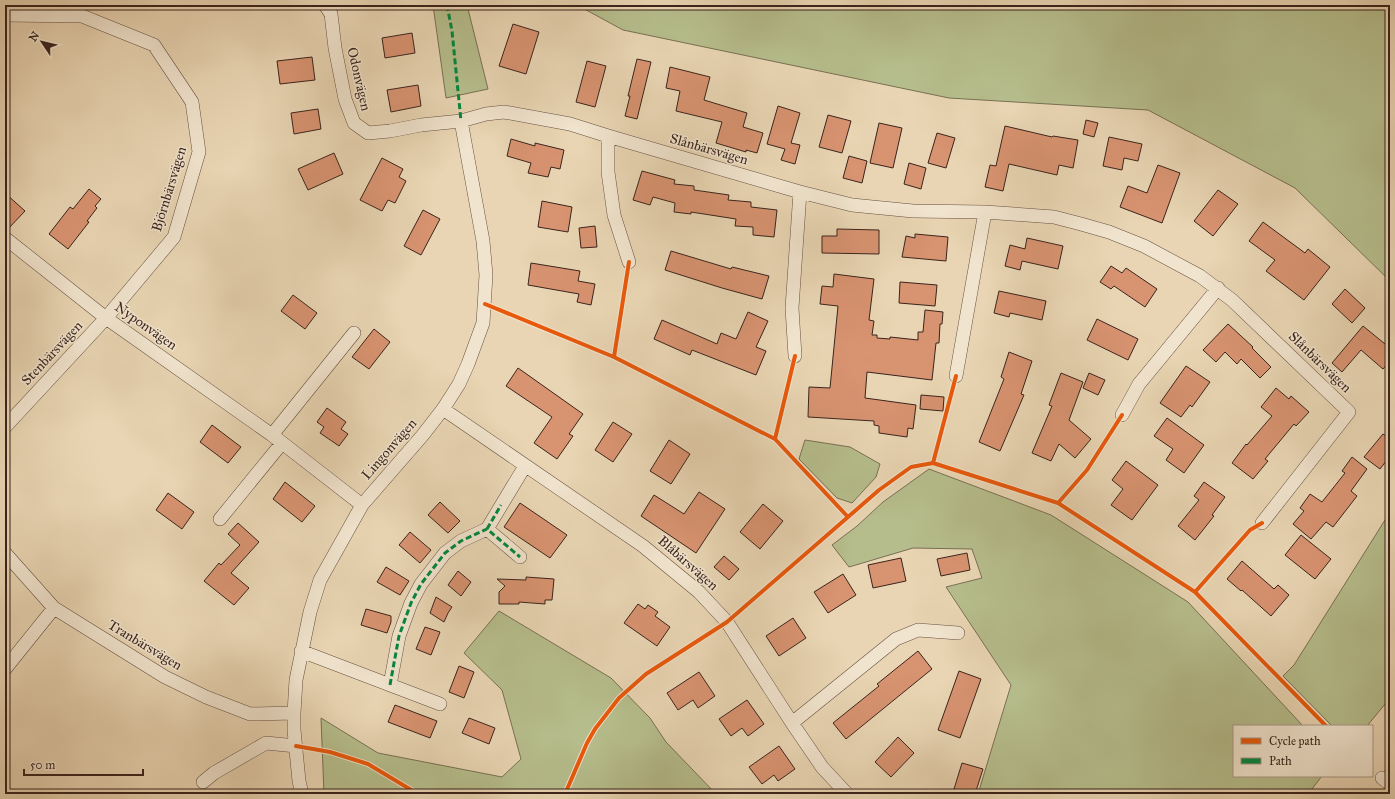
<svg xmlns="http://www.w3.org/2000/svg" width="1395" height="799" font-family="'IM FELL Great Primer',serif">
<rect width="100%" height="100%" fill="#e9d5b3"/>
<filter id="stains"><feTurbulence type="fractalNoise" baseFrequency=".005" numOctaves="4"/><feColorMatrix values="0 0 0 0 .2 0 0 0 0 .09 0 0 0 0 .02 0 0 0 .5 -.17"/></filter>
<radialGradient id="worn" r=".72"><stop offset=".6" stop-color="#630" stop-opacity="0"/><stop offset="1" stop-color="#630" stop-opacity=".3"/></radialGradient>
<path fill="#b6bd8c" stroke="#787054" d="M 433,5 L 467,5 L 488,89 L 446,98 Z
M 577,5 L 1390,5 L 1390,281 L 1295,188 L 1148,110 L 949,98 L 623,30 Z
M 805,440 L 850,447 L 880,464 L 876,477 L 852,503 L 837,498 L 799,459 Z
M 929,469 L 1051,515 L 1188,602 L 1303,726 L 1234,726 L 1234,776 L 1322,776 L 1308,794 L 978,794 L 1011,685 L 946,587 L 982,578 L 972,549 L 913,548 L 849,567 L 832,545 L 857,526 L 883,502 Z
M 1390,512 L 1390,698 L 1367,726 L 1332,726 L 1283,676 L 1294,665 Z
M 499,611 L 611,678 L 650,718 L 666,742 L 716,794 L 324,794 L 321,718 L 378,753 L 502,777 L 521,759 L 502,690 L 464,653 Z"/>
<path fill="#d89371" stroke="#3a241c" d="M 513,24 L 539,32 L 526,74 L 499,66 Z
M 412,33 L 415,53 L 385,58 L 382,38 Z
M 312,57 L 315,80 L 280,84 L 277,61 Z
M 637,59 L 651,62 L 637,119 L 625,116 L 630,96 L 628,96 Z
M 587,61 L 606,66 L 595,107 L 576,102 Z
M 670,67 L 710,77 L 704,100 L 747,113 L 743,127 L 763,133 L 757,153 L 746,150 L 746,152 L 716,143 L 722,122 L 676,111 L 680,91 L 666,88 Z
M 418,85 L 421,106 L 391,112 L 387,90 Z
M 778,106 L 800,113 L 791,143 L 800,145 L 795,164 L 781,160 L 785,149 L 767,144 Z
M 318,109 L 321,129 L 294,134 L 291,113 Z
M 828,115 L 851,121 L 842,153 L 819,147 Z
M 1086,120 L 1098,123 L 1094,137 L 1083,134 Z
M 879,123 L 902,128 L 893,168 L 870,163 Z
M 1005,126 L 1052,137 L 1053,136 L 1078,140 L 1073,168 L 1059,165 L 1057,175 L 1009,164 L 1003,191 L 985,187 L 990,165 L 996,166 Z
M 937,133 L 955,138 L 946,168 L 928,163 Z
M 1109,137 L 1142,144 L 1138,161 L 1124,158 L 1122,170 L 1103,166 Z
M 511,139 L 535,146 L 535,143 L 564,150 L 560,169 L 551,167 L 548,177 L 528,173 L 531,163 L 507,156 Z
M 334,153 L 343,174 L 308,190 L 298,169 Z
M 849,156 L 867,161 L 862,183 L 843,178 Z
M 382,158 L 403,169 L 399,177 L 406,181 L 395,203 L 388,200 L 382,211 L 360,200 Z
M 909,163 L 926,168 L 921,189 L 904,184 Z
M 1158,165 L 1180,173 L 1162,223 L 1120,207 L 1128,186 L 1147,193 Z
M 642,171 L 675,180 L 674,184 L 694,186 L 694,190 L 729,195 L 728,200 L 751,202 L 751,207 L 777,210 L 774,237 L 753,235 L 753,227 L 735,226 L 736,219 L 691,212 L 691,214 L 674,212 L 675,203 L 653,197 L 650,205 L 633,200 Z
M 89,189 L 101,199 L 95,206 L 97,208 L 87,221 L 89,222 L 68,249 L 49,234 L 70,207 L 73,209 Z
M 1218,190 L 1238,204 L 1213,236 L 1194,221 Z
M 5,193 L 25,211 L 7,230 L 5,230 Z
M 542,201 L 572,207 L 568,232 L 538,227 Z
M 423,210 L 440,219 L 421,255 L 404,246 Z
M 1263,222 L 1305,253 L 1308,249 L 1330,267 L 1304,300 L 1266,271 L 1275,260 L 1249,241 Z
M 595,226 L 597,247 L 581,248 L 579,228 Z
M 837,229 L 879,230 L 879,254 L 822,253 L 822,236 L 837,236 Z
M 915,234 L 948,237 L 946,261 L 902,257 L 906,236 L 915,238 Z
M 1027,238 L 1063,246 L 1058,269 L 1022,261 L 1020,270 L 1005,266 L 1010,245 L 1025,249 Z
M 671,251 L 731,269 L 732,267 L 769,276 L 762,299 L 722,288 L 665,270 Z
M 531,263 L 580,271 L 578,281 L 595,284 L 591,305 L 577,302 L 579,294 L 528,285 Z
M 1111,266 L 1122,273 L 1126,268 L 1157,289 L 1145,307 L 1114,286 L 1111,289 L 1100,282 Z
M 834,274 L 874,279 L 869,320 L 874,321 L 872,335 L 877,335 L 877,338 L 890,339 L 890,337 L 918,340 L 918,332 L 923,332 L 925,310 L 943,312 L 942,324 L 940,324 L 939,343 L 936,343 L 932,380 L 867,372 L 865,398 L 916,405 L 913,429 L 908,428 L 907,437 L 879,433 L 879,426 L 874,425 L 874,421 L 808,417 L 809,387 L 830,388 L 838,306 L 820,304 L 822,286 L 833,287 Z
M 900,282 L 937,285 L 935,306 L 899,303 Z
M 1345,289 L 1365,308 L 1352,323 L 1332,304 Z
M 999,291 L 1046,301 L 1042,320 L 1010,313 L 1009,317 L 994,313 Z
M 293,295 L 317,313 L 305,329 L 281,311 Z
M 748,312 L 768,321 L 756,347 L 766,351 L 756,375 L 692,350 L 690,355 L 654,339 L 662,320 L 717,344 L 721,333 L 736,339 Z
M 1097,319 L 1138,339 L 1128,360 L 1087,340 Z
M 1228,324 L 1253,347 L 1252,348 L 1271,367 L 1260,378 L 1241,359 L 1237,364 L 1225,352 L 1216,362 L 1203,350 Z
M 1363,326 L 1390,348 L 1390,361 L 1383,369 L 1361,350 L 1342,372 L 1332,363 Z
M 374,329 L 390,342 L 369,369 L 352,357 Z
M 1009,352 L 1032,361 L 1021,394 L 1024,395 L 1000,451 L 979,442 L 1004,379 L 1001,377 Z
M 1186,366 L 1210,382 L 1192,407 L 1190,405 L 1181,417 L 1160,403 Z
M 518,368 L 583,414 L 569,434 L 573,436 L 557,459 L 534,443 L 552,417 L 506,386 Z
M 1061,373 L 1083,382 L 1069,420 L 1091,439 L 1075,458 L 1059,444 L 1051,461 L 1032,453 L 1052,406 L 1049,405 Z
M 1089,373 L 1105,380 L 1098,395 L 1083,388 Z
M 1276,388 L 1289,399 L 1291,396 L 1309,412 L 1296,426 L 1294,424 L 1265,459 L 1268,461 L 1253,479 L 1232,463 L 1246,444 L 1247,445 L 1272,416 L 1261,407 Z
M 921,395 L 944,397 L 943,411 L 920,409 Z
M 327,408 L 346,422 L 341,429 L 348,434 L 339,446 L 320,433 L 324,427 L 317,422 Z
M 1167,418 L 1204,445 L 1184,473 L 1166,460 L 1173,449 L 1154,436 Z
M 613,422 L 632,434 L 613,462 L 595,450 Z
M 212,425 L 241,447 L 228,463 L 200,442 Z
M 1383,434 L 1390,439 L 1390,456 L 1380,469 L 1364,457 Z
M 669,440 L 690,454 L 671,484 L 650,471 Z
M 1352,457 L 1367,469 L 1351,491 L 1357,496 L 1333,527 L 1326,522 L 1311,539 L 1293,524 L 1304,511 L 1300,508 L 1310,494 L 1322,502 L 1345,473 L 1342,471 Z
M 1126,461 L 1158,485 L 1132,520 L 1111,505 L 1123,489 L 1112,480 Z
M 285,482 L 315,506 L 302,522 L 273,499 Z
M 1204,482 L 1225,497 L 1212,515 L 1214,516 L 1195,540 L 1178,526 L 1199,500 L 1194,496 Z
M 699,492 L 725,509 L 696,553 L 641,516 L 654,495 L 684,514 Z
M 168,493 L 194,512 L 182,529 L 156,510 Z
M 440,502 L 460,521 L 448,533 L 428,515 Z
M 520,503 L 567,535 L 550,558 L 504,527 Z
M 763,504 L 783,521 L 760,549 L 740,532 Z
M 238,523 L 259,542 L 231,573 L 249,588 L 234,605 L 204,581 L 219,563 L 221,565 L 240,545 L 228,534 Z
M 410,532 L 431,550 L 420,563 L 399,545 Z
M 1301,535 L 1331,559 L 1315,579 L 1285,555 Z
M 967,553 L 970,570 L 941,576 L 937,559 Z
M 724,556 L 739,569 L 729,580 L 714,567 Z
M 901,558 L 906,581 L 873,588 L 868,565 Z
M 1242,561 L 1274,589 L 1278,585 L 1289,595 L 1271,616 L 1242,590 L 1241,591 L 1227,579 Z
M 386,567 L 409,581 L 400,595 L 377,582 Z
M 458,571 L 471,582 L 461,596 L 448,585 Z
M 843,574 L 856,595 L 828,613 L 814,592 Z
M 526,577 L 554,579 L 552,600 L 545,600 L 545,604 L 519,602 L 519,604 L 499,604 L 499,592 L 505,586 L 497,579 L 526,580 Z
M 436,597 L 452,607 L 448,613 L 444,622 L 430,613 Z
M 638,604 L 645,609 L 648,605 L 658,612 L 655,616 L 670,627 L 657,646 L 624,623 Z
M 366,609 L 391,616 L 391,622 L 387,633 L 361,625 Z
M 793,618 L 806,638 L 779,656 L 766,636 Z
M 425,627 L 440,632 L 431,655 L 416,649 Z
M 918,651 L 932,669 L 846,739 L 833,723 L 879,686 L 877,684 Z
M 459,666 L 474,672 L 464,698 L 449,692 Z
M 959,671 L 981,679 L 960,738 L 938,730 Z
M 699,672 L 715,696 L 698,708 L 693,700 L 678,710 L 667,693 Z
M 747,700 L 764,724 L 748,736 L 742,728 L 731,736 L 719,719 Z
M 395,705 L 437,721 L 430,738 L 388,722 Z
M 469,718 L 495,728 L 489,744 L 462,733 Z
M 898,737 L 914,753 L 891,777 L 875,762 Z
M 779,746 L 795,769 L 778,781 L 774,775 L 762,784 L 749,767 Z
M 962,763 L 983,769 L 975,794 L 954,789 Z"/>
<g fill="none" stroke-linecap="round" stroke-linejoin="round">
<defs>
<path id="street" d="M 325,5 L 331,14 L 335,48 L 345,99 L 354,123 L 368,133 L 390,131 L 421,125 L 461,121 L 486,114 L 504,112 L 570,124 L 608,136 L 800,192 L 852,205 L 913,211 L 985,212 L 1054,217 L 1081,224 L 1109,232 L 1144,246 L 1200,276 L 1232,300 L 1349,412 L 1262,523
M 5,15 L 82,16 L 154,45 L 192,102 L 199,152 L 174,237 L 106,318 L 5,427
M 608,136 L 608,172 L 614,215 L 629,262
M 5,238 L 106,318 L 272,435 L 362,505
M 795,356 L 792,308 L 800,192
M 956,376 L 985,212
M 443,409 L 643,546 L 699,592 L 727,622 L 792,723 L 822,767 L 847,794
M 1122,415 L 1139,384 L 1218,288
M 272,435 L 354,333
M 220,519 L 282,443
M 487,529 L 525,466
M 5,553 L 54,608 L 165,677 L 206,697 L 250,714 L 294,713
M 301,651 L 440,704
M 5,669 L 54,608
M 390,685 L 399,636 L 411,603 L 421,584 L 445,553 L 461,541 L 487,529 L 520,557
M 792,723 L 896,639 L 918,630 L 958,633
M 1382,778 L 1390,784
M 203,782 L 214,773 L 266,743 L 296,746
M 302,794 L 299,781 L 294,730 L 294,713 L 296,680 L 310,612 L 320,580 L 362,505 L 422,436 L 443,409 L 459,384 L 468,364 L 483,323 L 486,275 L 483,241 L 461,121"/>
</defs>
<use href="#street" stroke="#665042" stroke-width="14"/>
<use href="#street" stroke="#f1e4ce" stroke-width="13"/>
<path stroke="#00873e" stroke-width="3" stroke-dasharray="6 3" stroke-linecap="butt" d="M 447,5 L 452,31 L 461,121
M 487,529 L 501,505
M 390,685 L 399,636 L 411,603 L 421,584 L 445,553 L 461,541 L 487,529 L 520,557"/>
<defs>
<path id="cycleway" d="M 485,304 L 614,357 L 775,439 L 848,517 L 879,490 L 911,467 L 933,463 L 1058,503 L 1195,592 L 1250,530 L 1262,523
M 614,357 L 629,262
M 775,439 L 795,356
M 933,463 L 956,376
M 1058,503 L 1087,470 L 1122,415
M 1195,592 L 1326,726
M 296,746 L 330,752 L 368,764 L 418,794
M 565,794 L 587,743 L 595,729 L 619,698 L 646,674 L 727,622 L 848,517"/>
</defs>
<use href="#cycleway" stroke="#f1e4ce" stroke-width="6"/>
<use href="#cycleway" stroke="#e8590c" stroke-width="4"/>
</g>
<g text-anchor="middle" dominant-baseline="central" stroke-width="3" stroke-linejoin="round" paint-order="stroke">
<g font-size="14" fill="#3a241c" stroke="#f1e4ce">
<text transform="translate(359 79) rotate(77)">Odonvägen</text>
<text transform="translate(709 149) rotate(16)">Slånbärsvägen</text>
<text transform="translate(169 189) rotate(-73)">Björnbärsvägen</text>
<text transform="translate(146 326) rotate(35)">Nyponvägen</text>
<text transform="translate(52 353) rotate(-47)">Stenbärsvägen</text>
<text transform="translate(1320 362) rotate(44)">Slånbärsvägen</text>
<text transform="translate(389 449) rotate(-49)">Lingonvägen</text>
<text transform="translate(688 563) rotate(41)">Blåbärsvägen</text>
<text transform="translate(145 645) rotate(31)">Tranbärsvägen</text>
</g>
</g>
<rect width="1395" height="799" fill="none" stroke="#e9d5b3" stroke-width="20"/>
<rect x="6" y="6" width="1383" height="787" fill="none" stroke="#3a241c" stroke-width="2"/>
<rect x="10" y="10" width="1375" height="779" fill="none" stroke="#3a241c"/>
<rect x="1233" y="725" width="140" height="52" fill="#f1e4ce" stroke="#a89787"/>
<rect x="1241" y="738" width="20" height="6" fill="#e8590c" stroke="#a89787"/>
<text x="1269" y="745" font-size="12" fill="#3a241c">Cycle path</text>
<rect x="1241" y="758" width="20" height="6" fill="#00873e" stroke="#a89787"/>
<text x="1269" y="765" font-size="12" fill="#3a241c">Path</text>
<g transform="translate(42 42) rotate(305)" stroke="#f1e4ce" stroke-width="3" paint-order="stroke">
<path d="M0-3L7 15L0 10L-7 15Z" fill="#3a241c"/>
<text y="-6" font-size="11" font-weight="bold" text-anchor="middle" fill="#3a241c">N</text>
</g>
<path d="M24 769v6h119v-6" fill="none" stroke="#3a241c" stroke-width="2"/>
<text x="30" y="769" font-size="12" fill="#3a241c" stroke="#f1e4ce" stroke-width="3" paint-order="stroke">50 m</text>
<rect width="100%" height="100%" filter="url(#stains)"/>
<rect width="100%" height="100%" fill="url(#worn)"/>
</svg>
